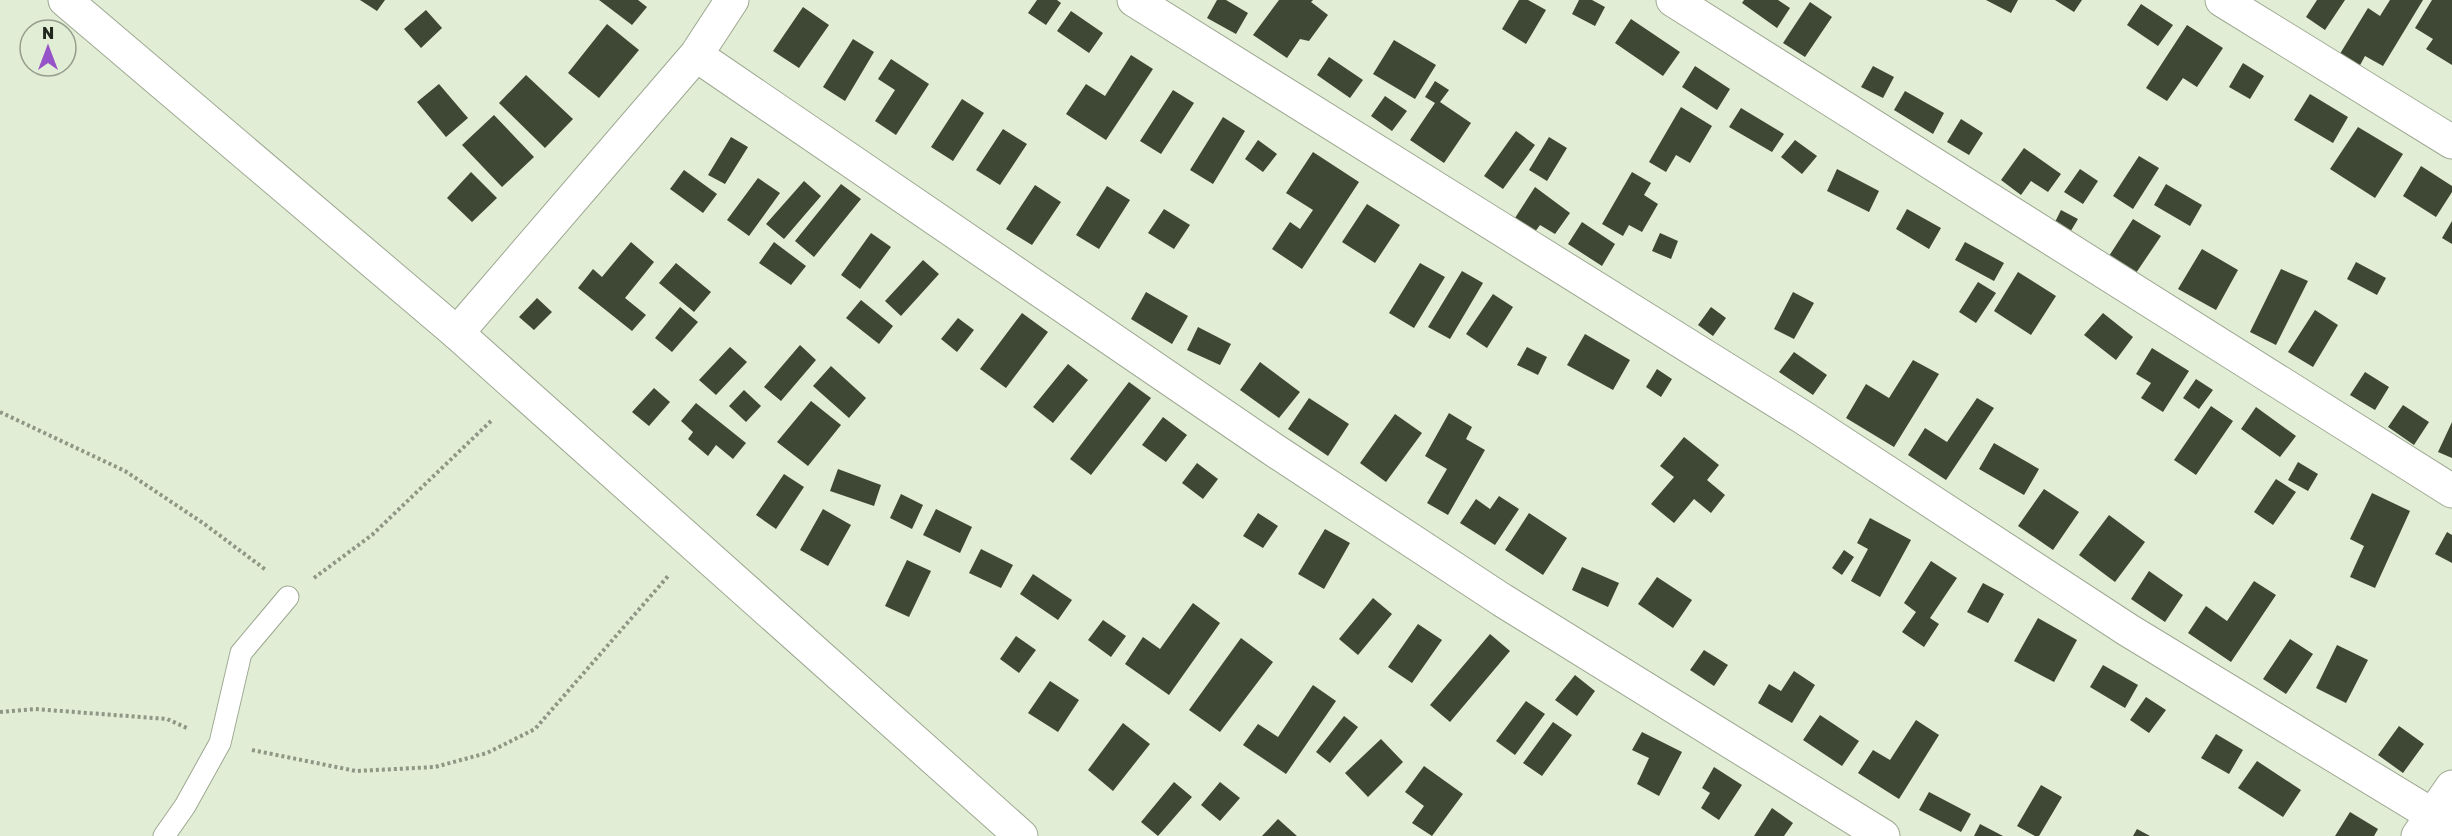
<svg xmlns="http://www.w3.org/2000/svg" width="2452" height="836" font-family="'Golos Text',sans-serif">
<rect width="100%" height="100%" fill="#e1edd5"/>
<path fill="#3e4834" d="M 360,0 L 385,0 L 377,11 Z
M 599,0 L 638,0 L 647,7 L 632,25 Z
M 1037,0 L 1057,0 L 1061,3 L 1046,25 L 1028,13 Z
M 1217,0 L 1226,0 L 1248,13 L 1236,34 L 1207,18 Z
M 1279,0 L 1313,0 L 1311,2 L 1328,15 L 1309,41 L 1300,39 L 1287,58 L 1253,35 Z
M 1519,0 L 1528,0 L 1546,10 L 1526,44 L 1502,29 Z
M 1579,0 L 1592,0 L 1605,7 L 1595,26 L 1572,14 Z
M 1744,0 L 1778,0 L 1790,8 L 1777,28 L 1742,3 Z
M 1986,0 L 2018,0 L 2011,13 Z
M 2055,0 L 2082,0 L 2074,12 Z
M 2317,0 L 2345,0 L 2325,30 L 2306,17 Z
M 2390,0 L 2423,0 L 2383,66 L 2365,56 L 2358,69 L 2338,57 L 2368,8 L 2380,16 Z
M 2432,0 L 2452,0 L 2452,65 L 2426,49 L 2433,39 L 2415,28 Z
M 1810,2 L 1832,17 L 1805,57 L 1783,43 Z
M 2141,4 L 2173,25 L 2158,46 L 2127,25 Z
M 803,7 L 829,25 L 799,68 L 773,51 Z
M 426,10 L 442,28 L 421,48 L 404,29 Z
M 1071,11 L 1103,33 L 1089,53 L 1057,31 Z
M 1631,19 L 1680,52 L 1663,76 L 1615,43 Z
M 607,24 L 639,50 L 599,98 L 568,73 Z
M 2187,25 L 2223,48 L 2197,87 L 2183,78 L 2167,101 L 2146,88 Z
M 853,39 L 874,52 L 845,101 L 823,87 Z
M 1394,40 L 1436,65 L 1415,99 L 1373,74 Z
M 1131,55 L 1153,69 L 1106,140 L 1066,114 L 1086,84 L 1105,96 Z
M 1329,57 L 1363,80 L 1350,98 L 1317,75 Z
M 891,59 L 929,84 L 896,135 L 875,121 L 895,90 L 878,79 Z
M 2243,63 L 2264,76 L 2250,99 L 2229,87 Z
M 1695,66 L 1730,89 L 1717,110 L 1682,87 Z
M 1873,66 L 1894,77 L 1883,98 L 1861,87 Z
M 526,75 L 573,119 L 545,148 L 499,103 Z
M 1435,81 L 1449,90 L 1440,102 L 1471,123 L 1444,163 L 1410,140 L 1435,103 L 1425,97 Z
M 439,84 L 468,118 L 446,137 L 417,102 Z
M 1173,90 L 1194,103 L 1161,154 L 1140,141 Z
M 1905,91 L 1944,113 L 1933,134 L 1894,110 Z
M 2310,94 L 2348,117 L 2333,143 L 2294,120 Z
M 1385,96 L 1407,111 L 1392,131 L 1371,116 Z
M 962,99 L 984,113 L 953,161 L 931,147 Z
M 1681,107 L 1712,126 L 1690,163 L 1676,155 L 1666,172 L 1649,162 Z
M 1741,108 L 1784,134 L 1772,152 L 1729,127 Z
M 494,115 L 534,157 L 502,187 L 462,145 Z
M 1223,117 L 1245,131 L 1213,184 L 1190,170 Z
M 1961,119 L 1983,133 L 1969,155 L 1947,142 Z
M 2358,127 L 2403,154 L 2375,198 L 2330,169 Z
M 1003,129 L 1027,144 L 1000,185 L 976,170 Z
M 1516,131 L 1535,145 L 1503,189 L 1484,176 Z
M 731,137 L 748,147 L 725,184 L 708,175 Z
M 1549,137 L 1567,148 L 1547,181 L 1529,170 Z
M 1258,140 L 1277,154 L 1263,172 L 1245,159 Z
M 1795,140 L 1817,156 L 1802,174 L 1781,157 Z
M 2024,148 L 2061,174 L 2048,192 L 2031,181 L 2021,195 L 2001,180 Z
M 1313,152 L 1359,182 L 1302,269 L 1272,249 L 1290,222 L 1300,229 L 1313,210 L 1286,193 Z
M 2139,156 L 2159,168 L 2133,209 L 2113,196 Z
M 2421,166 L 2452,186 L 2452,192 L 2436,217 L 2403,196 Z
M 1837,169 L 1879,191 L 1869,212 L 1827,191 Z
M 2080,169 L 2098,181 L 2083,204 L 2064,192 Z
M 684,170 L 717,194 L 703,213 L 670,189 Z
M 471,172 L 497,198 L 472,222 L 447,198 Z
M 1632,172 L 1651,183 L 1644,195 L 1658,204 L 1642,232 L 1629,225 L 1623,236 L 1602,224 Z
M 758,178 L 780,193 L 749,236 L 727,220 Z
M 804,181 L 821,196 L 784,239 L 766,224 Z
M 841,184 L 861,199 L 814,257 L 795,241 Z
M 2166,184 L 2202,205 L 2190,226 L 2154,205 Z
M 1035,185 L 1061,202 L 1032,245 L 1006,229 Z
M 1107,186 L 1130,200 L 1099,249 L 1076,235 Z
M 1535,187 L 1570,213 L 1555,234 L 1540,225 L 1532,236 L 1513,221 Z
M 1367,204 L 1400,225 L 1375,263 L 1342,242 Z
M 1164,209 L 1190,225 L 1174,249 L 1148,233 Z
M 1907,209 L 1941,228 L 1929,249 L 1896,229 Z
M 2061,210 L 2078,219 L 2066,239 L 2051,230 Z
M 2133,219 L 2161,236 L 2136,273 L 2109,256 Z
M 2452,221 L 2452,244 L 2442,238 Z
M 1582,222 L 1615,244 L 1602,266 L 1568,244 Z
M 871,233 L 891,247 L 860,289 L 841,275 Z
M 1660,233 L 1678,241 L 1671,259 L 1652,251 Z
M 631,242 L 654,262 L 625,298 L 646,315 L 632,331 L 578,288 L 593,269 L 602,277 Z
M 774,242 L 806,266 L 791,285 L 759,263 Z
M 1965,242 L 2004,263 L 1994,281 L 1955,260 Z
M 2202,249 L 2238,270 L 2216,310 L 2178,289 Z
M 923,260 L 939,274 L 901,316 L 885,301 Z
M 2356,262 L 2386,278 L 2377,295 L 2347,279 Z
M 676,263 L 711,292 L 694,312 L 659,283 Z
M 1420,263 L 1445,277 L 1414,328 L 1389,313 Z
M 2281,269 L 2308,281 L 2276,345 L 2250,332 Z
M 1462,271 L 1483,283 L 1450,339 L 1428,327 Z
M 2018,272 L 2056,296 L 2031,335 L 1994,311 Z
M 1978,282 L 1996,293 L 1976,323 L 1959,312 Z
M 1146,292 L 1188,316 L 1172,344 L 1131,319 Z
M 1793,292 L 1814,303 L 1794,339 L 1774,329 Z
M 1493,294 L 1513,307 L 1487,348 L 1466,334 Z
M 537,298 L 552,312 L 534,330 L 519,317 Z
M 861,300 L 893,326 L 879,344 L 846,318 Z
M 680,307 L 698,322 L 672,352 L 655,338 Z
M 1711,307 L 1726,318 L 1713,336 L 1698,325 Z
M 2315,310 L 2338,325 L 2313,367 L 2288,352 Z
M 1022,313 L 1048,332 L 1006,388 L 980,369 Z
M 2103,313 L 2133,337 L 2116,360 L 2084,335 Z
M 958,318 L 974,330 L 957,352 L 941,339 Z
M 1198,327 L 1231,344 L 1220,365 L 1187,350 Z
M 1585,334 L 1630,360 L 1613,390 L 1567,365 Z
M 800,345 L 816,360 L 781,401 L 764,387 Z
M 730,347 L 747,362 L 716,395 L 699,380 Z
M 1527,347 L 1547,357 L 1538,375 L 1517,365 Z
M 2152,348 L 2189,371 L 2163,412 L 2141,398 L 2151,383 L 2136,374 Z
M 1794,352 L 1827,375 L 1813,395 L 1779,372 Z
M 1913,360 L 1939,374 L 1894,447 L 1846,418 L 1866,384 L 1889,398 Z
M 1260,362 L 1300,392 L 1279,418 L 1240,390 Z
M 1068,364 L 1088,380 L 1053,423 L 1033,407 Z
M 831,366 L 866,398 L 849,418 L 813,386 Z
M 1657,369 L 1672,379 L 1661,397 L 1646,387 Z
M 2365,372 L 2389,387 L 2375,410 L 2350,395 Z
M 2196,379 L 2213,390 L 2199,409 L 2183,398 Z
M 1129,382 L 1151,398 L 1091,475 L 1070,459 Z
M 654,388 L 670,402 L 649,426 L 632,412 Z
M 744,390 L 761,406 L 746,422 L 729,406 Z
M 1309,398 L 1349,424 L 1328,456 L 1288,429 Z
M 1977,398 L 1994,408 L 1946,480 L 1908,455 L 1925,428 L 1947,442 Z
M 811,401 L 841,425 L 808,466 L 777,442 Z
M 696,403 L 746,443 L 733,459 L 716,445 L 708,456 L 688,439 L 693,432 L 681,421 Z
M 2403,405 L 2429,422 L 2414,445 L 2388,427 Z
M 2211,406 L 2233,421 L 2196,475 L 2174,460 Z
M 2256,407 L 2296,436 L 2280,457 L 2241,429 Z
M 1449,413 L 1472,427 L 1466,439 L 1485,450 L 1448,515 L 1427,503 L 1447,469 L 1425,456 Z
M 1395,414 L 1422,433 L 1386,482 L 1360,463 Z
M 1163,417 L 1187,435 L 1166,462 L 1142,445 Z
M 2452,422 L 2452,458 L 2438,452 Z
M 1684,437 L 1719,465 L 1707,480 L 1725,495 L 1711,513 L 1694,499 L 1674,523 L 1651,504 L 1674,477 L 1660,466 Z
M 1994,443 L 2039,469 L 2024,495 L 1979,469 Z
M 2298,462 L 2318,474 L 2308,491 L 2288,480 Z
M 1197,463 L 1218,479 L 1203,499 L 1182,483 Z
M 838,469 L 881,485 L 874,506 L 830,491 Z
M 784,474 L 804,487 L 776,529 L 756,515 Z
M 2276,479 L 2296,492 L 2273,525 L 2254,512 Z
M 2044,489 L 2079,512 L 2053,550 L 2018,526 Z
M 2372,493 L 2410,511 L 2375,588 L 2350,577 L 2364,546 L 2350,539 Z
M 901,494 L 923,505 L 912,529 L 890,518 Z
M 1499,496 L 1519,509 L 1495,545 L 1460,523 L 1476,499 L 1490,509 Z
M 823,509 L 851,525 L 828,566 L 800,550 Z
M 936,509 L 972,527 L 960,553 L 923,535 Z
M 1258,513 L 1278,526 L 1263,548 L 1243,536 Z
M 1529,513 L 1567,538 L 1543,575 L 1505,550 Z
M 2109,515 L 2145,542 L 2115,582 L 2079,555 Z
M 1870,518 L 1911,540 L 1880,597 L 1851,581 L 1868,549 L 1857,543 Z
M 1325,529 L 1350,543 L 1324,589 L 1298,574 Z
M 2447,532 L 2452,535 L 2452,563 L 2435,554 Z
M 981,549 L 1013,565 L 1001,588 L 969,573 Z
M 1844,550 L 1854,557 L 1842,575 L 1832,568 Z
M 907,560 L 931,571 L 909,617 L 885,606 Z
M 1931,561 L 1957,578 L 1930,618 L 1939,624 L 1924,647 L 1902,632 L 1916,612 L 1904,603 Z
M 1582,567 L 1619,583 L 1608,607 L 1572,590 Z
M 2149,571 L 2183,595 L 2165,622 L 2131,599 Z
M 1033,574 L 1072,600 L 1058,620 L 1020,594 Z
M 1657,577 L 1692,600 L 1673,628 L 1638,604 Z
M 2254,581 L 2276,595 L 2231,662 L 2188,633 L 2206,606 L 2227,621 Z
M 1983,583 L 2004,594 L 1988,623 L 1967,612 Z
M 1373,598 L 1392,614 L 1358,655 L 1339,639 Z
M 1193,603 L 1220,623 L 1169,695 L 1125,664 L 1143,637 L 1160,649 Z
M 2038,618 L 2077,640 L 2054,682 L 2014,661 Z
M 1103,620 L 1126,636 L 1111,657 L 1088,640 Z
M 1418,624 L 1442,640 L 1412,683 L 1388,667 Z
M 1490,634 L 1510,651 L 1450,722 L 1430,705 Z
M 1016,636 L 1036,650 L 1019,673 L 1000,659 Z
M 1241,638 L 1273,662 L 1220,732 L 1189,710 Z
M 2290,639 L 2313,654 L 2286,694 L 2263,679 Z
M 2337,645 L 2368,660 L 2346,703 L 2316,688 Z
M 1704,650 L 1728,665 L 1714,686 L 1690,670 Z
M 2103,665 L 2138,685 L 2125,708 L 2090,687 Z
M 1794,671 L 1815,685 L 1792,723 L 1758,703 L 1769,684 L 1781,691 Z
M 1575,675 L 1595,691 L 1577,716 L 1555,700 Z
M 1050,681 L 1079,700 L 1058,732 L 1028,713 Z
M 1313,685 L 1336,701 L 1286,774 L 1243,745 L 1258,724 L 1278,737 Z
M 2146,697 L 2166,710 L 2149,733 L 2130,720 Z
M 1526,701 L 1545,714 L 1515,755 L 1496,741 Z
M 1820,715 L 1859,741 L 1842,766 L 1803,740 Z
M 1344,716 L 1358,727 L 1330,763 L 1316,752 Z
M 1916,720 L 1939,735 L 1899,799 L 1858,773 L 1873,750 L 1890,760 Z
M 1553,722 L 1572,735 L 1542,776 L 1523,763 Z
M 1123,723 L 1150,744 L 1113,791 L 1088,770 Z
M 2399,726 L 2424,744 L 2403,773 L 2378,755 Z
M 1642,732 L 1682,752 L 1659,796 L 1637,784 L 1649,758 L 1632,750 Z
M 2216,734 L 2243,750 L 2229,774 L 2201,758 Z
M 1381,739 L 1403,762 L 1368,797 L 1345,773 Z
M 2257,761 L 2301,790 L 2283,817 L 2238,788 Z
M 1424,766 L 1463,794 L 1432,836 L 1412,823 L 1424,806 L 1405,792 Z
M 1714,767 L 1742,785 L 1719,820 L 1701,808 L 1710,793 L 1702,788 Z
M 1174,782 L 1192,797 L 1158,836 L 1141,822 Z
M 1220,782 L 1240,798 L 1220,821 L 1201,805 Z
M 2041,785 L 2062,797 L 2039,836 L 2035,836 L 2017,826 Z
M 1929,792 L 1971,814 L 1961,832 L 1919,810 Z
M 1772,808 L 1793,823 L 1784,836 L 1754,836 Z
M 2350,812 L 2378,829 L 2374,836 L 2335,836 Z
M 1278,819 L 1297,836 L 1262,836 Z
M 1980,824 L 2003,836 L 1974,836 Z
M 2137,829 L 2150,836 L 2133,836 Z"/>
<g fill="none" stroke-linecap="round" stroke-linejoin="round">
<defs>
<path id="lane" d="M 164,836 L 185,806 L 220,743 L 241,653 L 288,597"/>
<path id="street" d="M 1134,0 L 1804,418 L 2128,630 L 2452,827
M 1673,0 C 1931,165 2193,325 2452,491
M 2222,0 L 2452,142
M 696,55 L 1274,450 L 1502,600 L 1883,836
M 457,333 L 696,55 L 732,0
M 2418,836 L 2452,787"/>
<path id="secondary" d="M 65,0 L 457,333 L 1021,836"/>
</defs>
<use href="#lane" stroke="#9ea892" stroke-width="23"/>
<use href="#street" stroke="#9ea892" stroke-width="35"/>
<use href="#secondary" stroke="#9ea892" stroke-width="35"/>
<path stroke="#8e9785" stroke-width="4" stroke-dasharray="3 3" stroke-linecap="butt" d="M 0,412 L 125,471 L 203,523 L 266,570
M 314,578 L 372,535 L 492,420
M 0,712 L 35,709 L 167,719 L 189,729
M 252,750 L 356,771 L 435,767 L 487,753 L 535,729 L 669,575"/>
<use href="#lane" stroke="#fff" stroke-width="21"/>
<use href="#street" stroke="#fff" stroke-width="33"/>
<use href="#secondary" stroke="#fff" stroke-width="33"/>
</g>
<g transform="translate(48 48)"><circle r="28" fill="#e1edd5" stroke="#959e8c" stroke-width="1.5"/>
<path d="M0-4.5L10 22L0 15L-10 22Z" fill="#9653c8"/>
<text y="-9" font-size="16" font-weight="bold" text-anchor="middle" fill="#22271e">N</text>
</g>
</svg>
